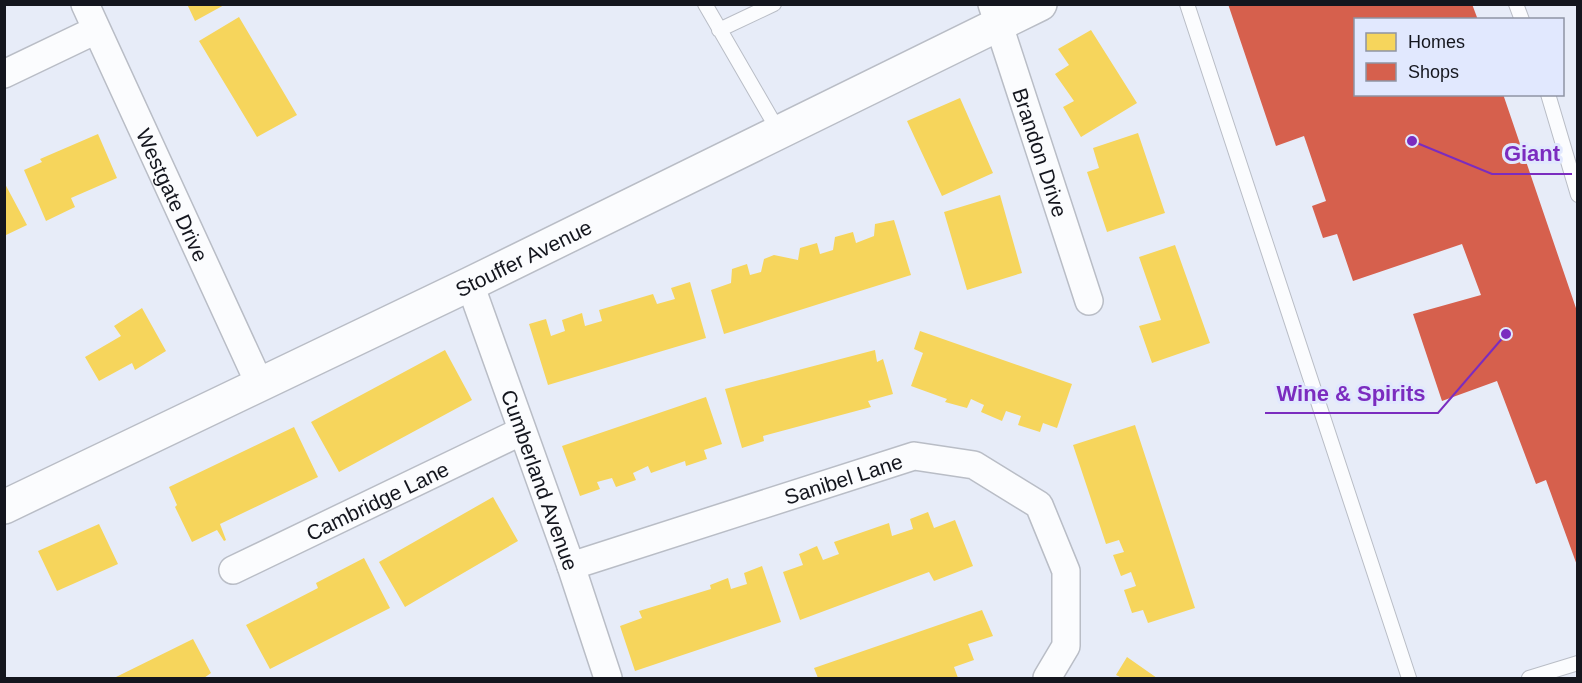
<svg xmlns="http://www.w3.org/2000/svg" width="1582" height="683" font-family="Arial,sans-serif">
<rect width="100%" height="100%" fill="#e7ecf8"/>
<path fill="#f6d55c" d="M 187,4 L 226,4 L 195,21 Z
M 239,17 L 297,115 L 257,137 L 199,41 Z
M 1091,30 L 1137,103 L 1081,137 L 1063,107 L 1074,101 L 1055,74 L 1069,65 L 1058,49 Z
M 960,98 L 993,173 L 942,196 L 907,121 Z
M 1138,133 L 1165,213 L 1107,232 L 1087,172 L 1099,168 L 1093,148 Z
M 98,134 L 117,178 L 71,198 L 75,207 L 46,221 L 24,170 L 42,162 L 40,159 Z
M 4,182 L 27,225 L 4,236 Z
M 1000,195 L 1022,273 L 967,290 L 944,212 Z
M 894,220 L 911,275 L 724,334 L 711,290 L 731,283 L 732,269 L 747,264 L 750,275 L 761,272 L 764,259 L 774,255 L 798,260 L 800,248 L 817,243 L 820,254 L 833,250 L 835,237 L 853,232 L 856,243 L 874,236 L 875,224 Z
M 1175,245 L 1210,343 L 1152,363 L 1139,326 L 1161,320 L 1139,257 Z
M 690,282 L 706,338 L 548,385 L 529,324 L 546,319 L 551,336 L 565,331 L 562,320 L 582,313 L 585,326 L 602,321 L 599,310 L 653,294 L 657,304 L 675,299 L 671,288 Z
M 142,308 L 166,351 L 135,370 L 132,363 L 99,381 L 85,357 L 121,336 L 114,326 Z
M 920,331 L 1072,384 L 1057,428 L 1043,423 L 1040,432 L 1018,425 L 1021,416 L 1006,411 L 1002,421 L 981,412 L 984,405 L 971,399 L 967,408 L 945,402 L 947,399 L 911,386 L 923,353 L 914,349 Z
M 445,350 L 472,400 L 339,472 L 311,422 Z
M 875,350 L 877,362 L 883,359 L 893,394 L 868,401 L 871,407 L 763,436 L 764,441 L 742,448 L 725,389 Z
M 706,397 L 722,444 L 704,450 L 707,459 L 686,466 L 685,461 L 651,473 L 648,466 L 633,473 L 636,480 L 616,487 L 612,478 L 597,482 L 600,489 L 580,496 L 562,446 Z
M 1135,425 L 1195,608 L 1148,623 L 1143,610 L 1132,613 L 1124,590 L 1136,586 L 1131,572 L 1121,576 L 1113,555 L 1124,552 L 1119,540 L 1106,544 L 1073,445 Z
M 294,427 L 318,477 L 220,524 L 226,540 L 224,541 L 217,530 L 192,542 L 175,507 L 177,505 L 169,487 Z
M 493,497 L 518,541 L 405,607 L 379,562 Z
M 928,512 L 934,528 L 955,520 L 973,566 L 934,581 L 929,572 L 800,620 L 783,572 L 803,565 L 799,554 L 817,546 L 823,560 L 839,554 L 834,542 L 889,523 L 892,536 L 913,529 L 910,519 Z
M 99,524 L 118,564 L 57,591 L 38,551 Z
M 364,558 L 390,608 L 270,669 L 246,625 L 318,588 L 316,583 Z
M 762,566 L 781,622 L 635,671 L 620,626 L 642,618 L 639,611 L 711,589 L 710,585 L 728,578 L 731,589 L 747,584 L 744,573 Z
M 982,610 L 993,636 L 968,644 L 974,660 L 954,667 L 958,678 L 818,678 L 814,668 Z
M 193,639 L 211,673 L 204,678 L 114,678 Z
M 1127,657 L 1157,678 L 1122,678 L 1116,675 Z"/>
<path fill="#d6604d" d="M 1228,4 L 1472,4 L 1478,20 L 1356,20 L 1356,94 L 1503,94 L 1578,314 L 1578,568 L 1546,480 L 1536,484 L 1497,381 L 1442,401 L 1413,314 L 1481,295 L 1462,244 L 1353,281 L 1337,234 L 1323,238 L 1312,206 L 1326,201 L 1304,136 L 1276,146 Z"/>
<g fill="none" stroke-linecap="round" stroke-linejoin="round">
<defs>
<path id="service" d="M 705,4 L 779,132
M 1187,4 L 1409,678
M 1516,4 L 1522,20
M 719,30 L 774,4
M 1548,94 L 1578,195
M 1529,678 L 1578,663"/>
<g id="minor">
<path id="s1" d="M 85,4 L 260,385"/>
<path id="s2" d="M 992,4 L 1089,301"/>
<path d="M 4,74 L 96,30"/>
<path id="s3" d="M 470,284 L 571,566 L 608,678"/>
<path id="s4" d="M 571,566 L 914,456 L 974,465 L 1039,505 L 1066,571 L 1066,646 L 1047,678"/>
<path id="s5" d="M 233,570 L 522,431"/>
</g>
<g id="tertiary">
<path id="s6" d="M 4,507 L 470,284 L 1040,4"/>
</g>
</defs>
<use href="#service" stroke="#b9bdc6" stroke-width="16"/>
<use href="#minor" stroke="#b9bdc6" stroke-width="30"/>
<use href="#tertiary" stroke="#b9bdc6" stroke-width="36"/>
<use href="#service" stroke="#fbfcfe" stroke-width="14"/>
<use href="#minor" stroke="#fbfcfe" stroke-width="27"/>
<use href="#tertiary" stroke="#fbfcfe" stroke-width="33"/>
</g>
<g text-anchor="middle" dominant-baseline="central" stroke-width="6" stroke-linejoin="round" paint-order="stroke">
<g font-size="21" fill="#14161e" stroke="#e1e8fe">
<text stroke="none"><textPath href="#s2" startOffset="156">Brandon Drive</textPath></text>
<text stroke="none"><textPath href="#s1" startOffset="210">Westgate Drive</textPath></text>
<text stroke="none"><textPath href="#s6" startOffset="576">Stouffer Avenue</textPath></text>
<text stroke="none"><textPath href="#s4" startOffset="286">Sanibel Lane</textPath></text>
<text stroke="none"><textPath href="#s3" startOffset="208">Cumberland Avenue</textPath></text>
<text stroke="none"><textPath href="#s5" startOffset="160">Cambridge Lane</textPath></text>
</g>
</g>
<path fill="none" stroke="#7b2cbf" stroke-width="2" d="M1412 141L1492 174H1572M1506 334L1438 413H1265"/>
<g fill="#7b2cbf" stroke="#e1e8fe" stroke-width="2">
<circle cx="1412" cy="141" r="6"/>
<circle cx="1506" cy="334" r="6"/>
</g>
<g font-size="22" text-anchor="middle" font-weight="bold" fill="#7b2cbf" stroke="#e1e8fe" stroke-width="6" stroke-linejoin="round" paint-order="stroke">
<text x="1532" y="161">Giant</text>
<text x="1351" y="401">Wine &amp; Spirits</text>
</g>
<rect width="1582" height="683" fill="none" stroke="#14161e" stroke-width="12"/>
<rect x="1354" y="18" width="210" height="78" fill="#e1e8fe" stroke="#8f94a4" stroke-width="1.5"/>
<rect x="1366" y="33" width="30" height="18" fill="#f6d55c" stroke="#8f94a4" stroke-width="1.5"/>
<text x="1408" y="48" font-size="18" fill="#14161e">Homes</text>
<rect x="1366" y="63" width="30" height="18" fill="#d6604d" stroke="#8f94a4" stroke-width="1.5"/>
<text x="1408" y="78" font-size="18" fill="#14161e">Shops</text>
</svg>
